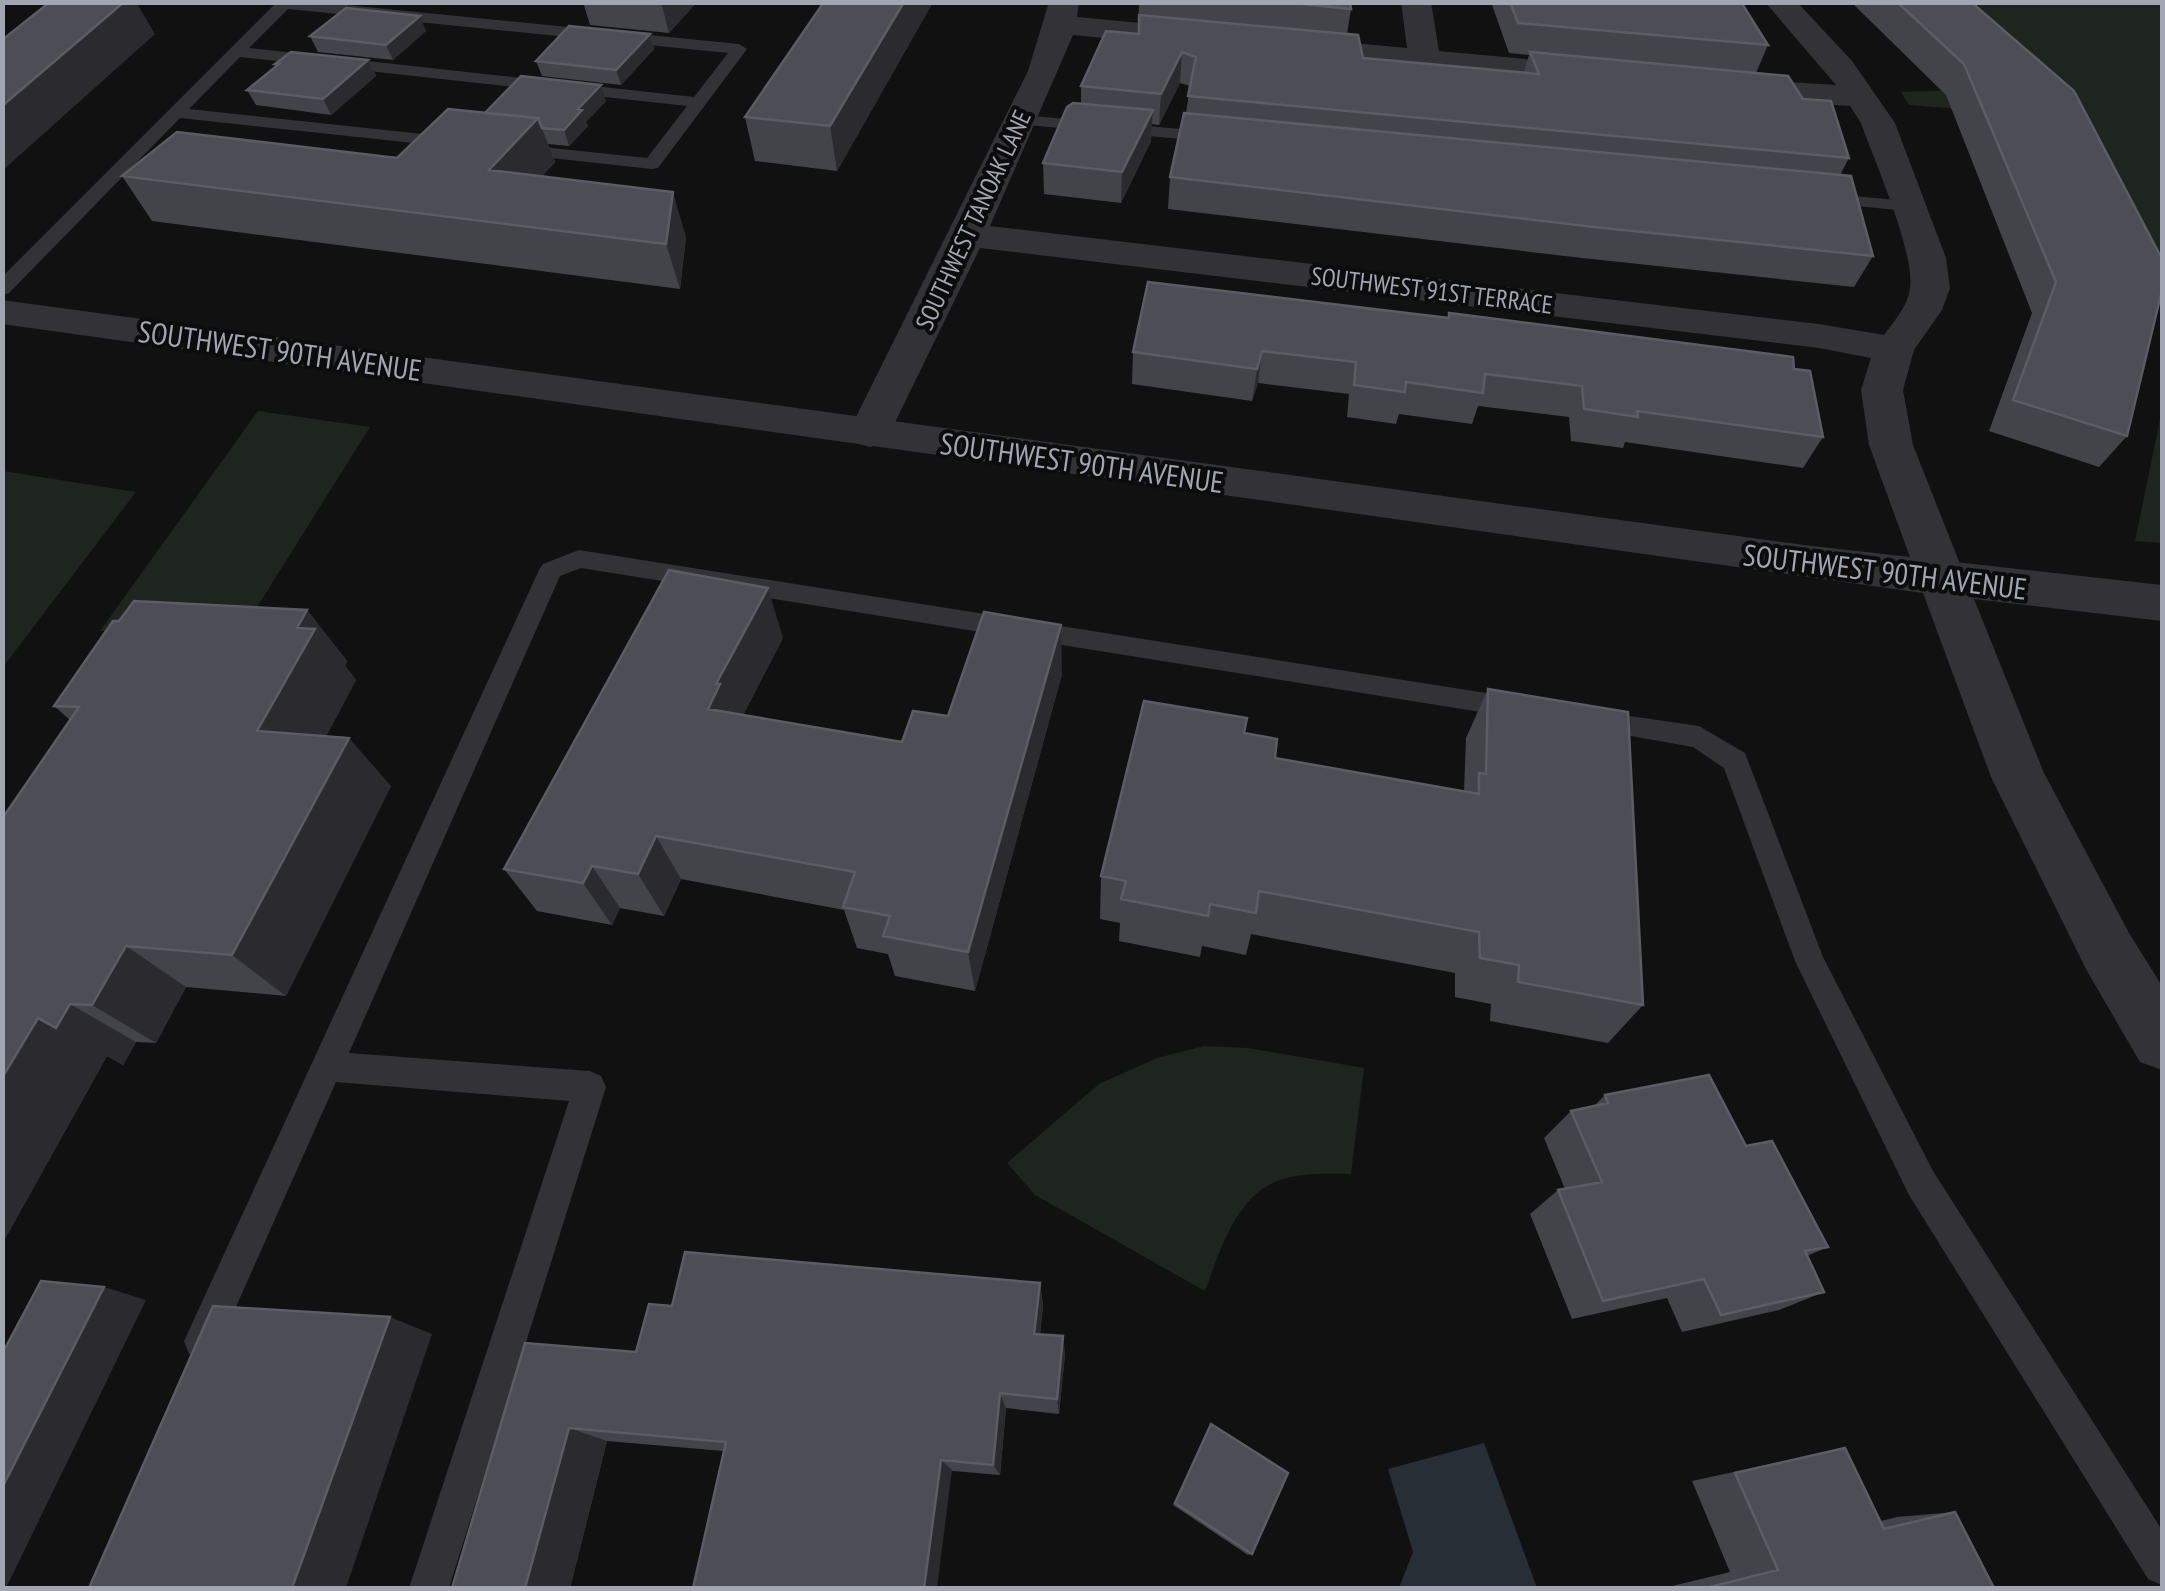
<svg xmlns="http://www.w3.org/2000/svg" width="2165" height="1591" font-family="'PT Sans Narrow',sans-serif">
<rect width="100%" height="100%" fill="#111112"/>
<path fill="#1d251e" d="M 1949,3 L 2162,3 L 2162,305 L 2067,118 L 1909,105 L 1901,92 L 2044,87 Z
M 2162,410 L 2162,543 L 2135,541 Z
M 258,411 L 370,427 L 237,639 L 100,631 Z
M 3,471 L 136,492 L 3,667 L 2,471 Z
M 1204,1046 L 1248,1048 L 1364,1068 L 1351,1174 C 1333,1174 1314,1173 1296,1176 C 1239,1184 1223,1244 1205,1291 L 1035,1195 L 1007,1163 L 1099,1084 L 1157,1058 Z"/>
<path fill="#272e35" d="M 1484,1443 L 1537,1588 L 1399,1588 L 1413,1552 L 1388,1469 Z"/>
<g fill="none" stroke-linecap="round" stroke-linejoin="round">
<path fill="#323237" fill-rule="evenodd" d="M 277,2 L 316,2 L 739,44 L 747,49 L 658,168 L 652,169 L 514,154 L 505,149 L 514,144 L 647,158 L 687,106 L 240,57 L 189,109 L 451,137 L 460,142 L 451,147 L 180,118 L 9,293 L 2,295 L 2,277 ZM 288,9 L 728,53 L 694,97 L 249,48 Z
M 1021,115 L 1215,132 L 1224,137 L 1215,142 L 1015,124 L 1015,116 Z
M 1820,193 L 1908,201 L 1917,206 L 1908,211 L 1814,202 L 1814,194 Z
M 579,550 L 1518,698 L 1527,701 L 1531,708 L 1527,715 L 1518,718 L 581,568 L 560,576 L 349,1053 L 590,1071 L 601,1076 L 606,1087 L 449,1588 L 409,1588 L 569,1101 L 336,1082 L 215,1354 L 202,1359 L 189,1354 L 184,1341 L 539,570 L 543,564 Z
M 1595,711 L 1699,726 L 1745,753 L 1823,957 L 1933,1171 L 2162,1530 L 2162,1585 L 2148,1579 L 1909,1195 L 1795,961 L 1724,768 L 1693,747 L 1586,728 L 1582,721 L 1586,714 Z"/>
<path fill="#323237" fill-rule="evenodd" d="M 1049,2 L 1079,2 L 1077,17 L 1407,48 L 1401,2 L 1431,2 L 1439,51 L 1600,66 L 1611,69 L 1616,76 L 1611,83 L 1600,86 L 1073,35 L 990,226 L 1819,324 L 1884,335 C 1894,321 1908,306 1910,288 C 1915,252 1874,160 1861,123 L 1850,106 L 1725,98 L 1713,95 L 1709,88 L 1713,81 L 1725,78 L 1836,85 L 1765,2 L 1797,2 L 1852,61 L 1895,123 L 1946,258 L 1950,288 L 1942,310 L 1914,350 L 1903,390 L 1913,445 L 1966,579 L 1959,591 L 1942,597 L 1925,591 L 1918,579 L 1869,445 L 1861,390 L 1871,358 L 1819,348 L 980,248 L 885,443 L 870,447 L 855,443 L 848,433 L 1028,71 Z"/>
<path fill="#323237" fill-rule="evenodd" d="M 2,300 L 1812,546 L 2162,585 L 2162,621 L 1974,599 L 2044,773 L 2129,933 L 2162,986 L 2162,1070 L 2140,1062 L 2087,971 L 1991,777 L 1923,593 L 2,324 Z"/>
</g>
<path fill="#43434a" d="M 583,2 L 697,2 L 669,33 L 590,25 Z
M 824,2 L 933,2 L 837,171 L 755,161 L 745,117 Z
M 1139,2 L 1350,2 L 1351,9 L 1347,34 L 1363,58 L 1524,72 L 1529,55 L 1509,53 L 1491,2 L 1741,2 L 1768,45 L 1756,73 L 1803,99 L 1849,158 L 1840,175 L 1873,256 L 1854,287 L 1582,258 L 1168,209 L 1170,177 L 1186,113 L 1190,86 L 1180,83 L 1159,125 L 1152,124 L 1151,141 L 1121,203 L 1044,194 L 1043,163 L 1081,103 L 1081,86 L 1138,34 Z
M 1851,2 L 1971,2 L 2127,436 L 2099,467 L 1989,431 L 2032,313 L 1946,95 Z
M 426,31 L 393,60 L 318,52 L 310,36 Z
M 650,34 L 654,49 L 621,85 L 542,76 L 536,61 Z
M 368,60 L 376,76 L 331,115 L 256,105 L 247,90 L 276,66 L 275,64 Z
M 606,101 L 586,122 L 588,126 L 569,146 L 548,144 L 555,162 L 542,176 L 686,237 L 680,289 L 152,221 L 122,176 L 397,158 L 485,113 Z
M 1449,313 L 1794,369 L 1823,437 L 1803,468 L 1625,442 L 1623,448 L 1571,441 L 1569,417 L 1478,406 L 1472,424 L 1399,414 L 1396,424 L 1347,417 L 1349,394 L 1258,383 L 1252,401 L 1132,384 L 1133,352 L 1448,318 Z
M 307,610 L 347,661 L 345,666 L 356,680 L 326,736 L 391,786 L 286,996 L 186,987 L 156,1043 L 136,1042 L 123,1065 L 107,1056 L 2,1244 L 70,720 L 54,706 Z
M 783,638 L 743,715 L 902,742 L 948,716 L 1062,674 L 975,991 L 895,976 L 888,954 L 857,948 L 844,910 L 681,879 L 664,916 L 620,908 L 612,925 L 537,911 L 504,869 Z
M 1488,689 L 1643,1005 L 1608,1043 L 1490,1021 L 1491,1004 L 1455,997 L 1455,973 L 1251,934 L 1246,955 L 1202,946 L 1200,957 L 1119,941 L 1120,923 L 1100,919 L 1101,876 L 1244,733 L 1275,758 L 1464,791 L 1466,738 Z
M 1605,1095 L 1746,1146 L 1828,1247 L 1807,1256 L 1824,1292 L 1779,1310 L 1682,1332 L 1667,1298 L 1572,1319 L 1530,1214 L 1558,1190 L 1565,1189 L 1544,1138 L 1571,1111 L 1594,1106 Z
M 1040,1283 L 1043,1305 L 1040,1335 L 1063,1336 L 1065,1355 L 1059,1414 L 1006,1408 L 1000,1475 L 607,1441 L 570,1588 L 452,1588 L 525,1343 L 636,1352 L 672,1306 Z
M 1211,1424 L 1252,1554 L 1248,1555 L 1173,1505 Z
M 1845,1448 L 1881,1521 L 1897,1517 L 1955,1512 L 1994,1588 L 1664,1588 L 1730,1572 L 1692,1481 Z"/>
<path fill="#2b2b2f" d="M 124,2 L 136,2 L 155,34 L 2,171 L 2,106 Z
M 661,2 L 697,2 L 669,33 Z
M 904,2 L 933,2 L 837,171 L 830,126 Z
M 420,16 L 426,31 L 393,60 L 386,45 Z
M 650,34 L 654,49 L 621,85 L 616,70 Z
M 1182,52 L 1180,83 L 1159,125 L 1161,94 Z
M 368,60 L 376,76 L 331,115 L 323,99 Z
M 601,85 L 606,101 L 586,122 L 588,126 L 569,146 L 564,130 L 578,109 Z
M 1153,110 L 1151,141 L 1121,203 L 1122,172 Z
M 538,118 L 555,162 L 508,215 L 489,170 Z
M 673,192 L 686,237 L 680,289 L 666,244 Z
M 1262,351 L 1258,383 L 1252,401 L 1257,369 Z
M 768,588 L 783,638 L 737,727 L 708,709 L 716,684 Z
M 307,610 L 347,661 L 345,666 L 356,680 L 304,779 L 257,731 L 297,628 Z
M 1061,625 L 1062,674 L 975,991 L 968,952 Z
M 349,738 L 391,786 L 286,996 L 232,955 Z
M 656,836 L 681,879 L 664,916 L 638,874 Z
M 592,866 L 620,908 L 612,925 L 583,883 Z
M 126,946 L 186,987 L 156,1043 L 92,1005 Z
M 70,1004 L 136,1042 L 123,1065 L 56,1028 Z
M 38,1018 L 107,1056 L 2,1244 L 2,1078 Z
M 1040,1283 L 1043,1305 L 1038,1353 L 1034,1334 Z
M 104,1287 L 146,1300 L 6,1588 L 2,1588 L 2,1488 Z
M 390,1317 L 432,1334 L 346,1588 L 292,1588 Z
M 1063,1336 L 1065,1355 L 1059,1414 L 1057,1399 Z
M 1000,1393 L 1006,1408 L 1000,1475 L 993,1465 Z
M 569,1428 L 607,1441 L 570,1588 L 525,1588 Z
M 941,1460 L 952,1470 L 937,1588 L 924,1588 Z"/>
<path fill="#4d4e55" stroke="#5b5c64" stroke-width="2.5" d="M 50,2 L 124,2 L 2,106 L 2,40 Z
M 824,2 L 904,2 L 830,126 L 745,117 Z
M 1284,2 L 1350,2 L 1351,9 Z
M 1510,2 L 1741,2 L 1768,45 L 1518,23 Z
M 1897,2 L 1971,2 L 2074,91 L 2162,259 L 2162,290 L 2127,436 L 2013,400 L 2056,282 L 1964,64 Z
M 346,8 L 420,16 L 386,45 L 310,36 Z
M 1139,15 L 1358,35 L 1363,58 L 1539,74 L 1530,52 L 1788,76 L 1803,99 L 1831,101 L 1849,158 L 1188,96 L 1196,57 L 1182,52 L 1161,94 L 1081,86 L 1106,31 L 1139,34 Z
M 569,26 L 650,34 L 616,70 L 536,61 Z
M 291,52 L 368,60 L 323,99 L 247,90 L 279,64 L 275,64 Z
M 521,76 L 601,85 L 578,109 L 582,110 L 564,130 L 542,128 L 538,118 L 485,113 Z
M 1073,103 L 1153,110 L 1122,172 L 1043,163 L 1067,107 Z
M 448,109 L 538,118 L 489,170 L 673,192 L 666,244 L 122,176 L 177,132 L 397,158 Z
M 1184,113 L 1851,176 L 1873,256 L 1594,227 L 1170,177 Z
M 1148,282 L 1449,318 L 1449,313 L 1793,357 L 1794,369 L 1810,371 L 1823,437 L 1637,411 L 1638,417 L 1584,409 L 1582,386 L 1485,374 L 1483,393 L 1406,382 L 1405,392 L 1354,385 L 1356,362 L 1262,351 L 1257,369 L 1133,352 Z
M 669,570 L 768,588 L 716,684 L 720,684 L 708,709 L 902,742 L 913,711 L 948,716 L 984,612 L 1061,625 L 968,952 L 883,936 L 890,916 L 843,907 L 855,872 L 656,836 L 638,874 L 592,866 L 583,883 L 504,869 Z
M 134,601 L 307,610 L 297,628 L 315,629 L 257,731 L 349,738 L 232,955 L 126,946 L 92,1005 L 70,1004 L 56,1028 L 38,1018 L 2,1078 L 2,819 L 79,707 L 54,706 L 113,621 L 119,621 Z
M 1488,689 L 1628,712 L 1643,1005 L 1518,982 L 1519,965 L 1480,958 L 1479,932 L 1259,891 L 1256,913 L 1210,904 L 1208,916 L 1121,899 L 1126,881 L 1101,876 L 1144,701 L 1247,718 L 1244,733 L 1277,739 L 1275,758 L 1479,794 L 1479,773 L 1486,774 Z
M 1709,1075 L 1746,1146 L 1772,1141 L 1828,1247 L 1805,1251 L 1824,1292 L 1721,1315 L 1704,1279 L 1603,1301 L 1558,1190 L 1602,1182 L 1571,1111 L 1608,1103 L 1605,1095 Z
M 685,1252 L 1040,1283 L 1034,1334 L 1063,1336 L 1057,1399 L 1000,1393 L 993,1465 L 941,1460 L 924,1588 L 693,1588 L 726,1442 L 569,1428 L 525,1588 L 452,1588 L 525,1343 L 636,1352 L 649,1304 L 672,1306 Z
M 41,1281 L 104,1287 L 2,1488 L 2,1354 Z
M 213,1306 L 390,1317 L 292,1588 L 89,1588 Z
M 1211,1424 L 1288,1473 L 1252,1554 L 1175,1503 Z
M 1845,1448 L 1884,1529 L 1955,1512 L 1994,1588 L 1706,1588 L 1778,1570 L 1735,1473 Z"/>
<g text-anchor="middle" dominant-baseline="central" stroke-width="8" stroke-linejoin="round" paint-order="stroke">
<g font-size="25" fill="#a2a6b3" stroke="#0c0c0d">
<text transform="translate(973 220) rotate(-65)">SOUTHWEST TANOAK LANE</text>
<text transform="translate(1432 290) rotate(7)">SOUTHWEST 91ST TERRACE</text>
</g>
<g font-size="30" fill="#a2a6b3" stroke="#0c0c0d">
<text transform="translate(280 350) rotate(8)">SOUTHWEST 90TH AVENUE</text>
<text transform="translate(1082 462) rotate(8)">SOUTHWEST 90TH AVENUE</text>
<text transform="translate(1885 571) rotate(7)">SOUTHWEST 90TH AVENUE</text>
</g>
</g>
<rect width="2165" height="1591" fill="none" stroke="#a2a6b3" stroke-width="10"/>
</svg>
